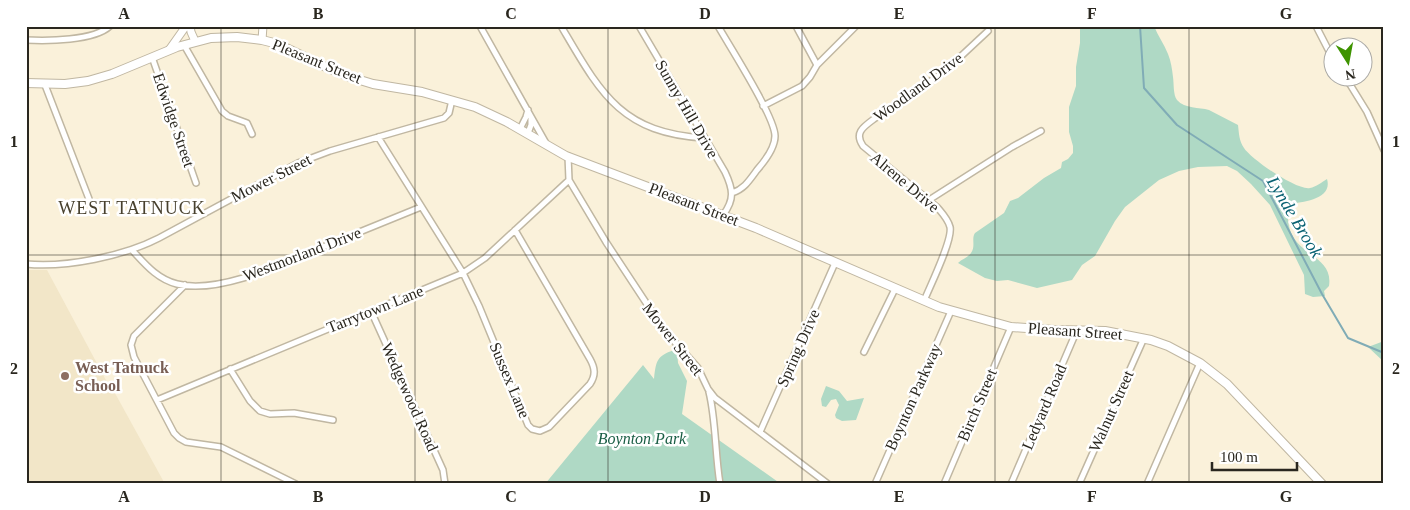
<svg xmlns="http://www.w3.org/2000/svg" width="1410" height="510" font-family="'Times New Roman',serif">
<rect width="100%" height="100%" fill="#faf1da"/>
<path fill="#f2e6c8" d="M 26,270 L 47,270 L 108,384 L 116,395 L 165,484 L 26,484 Z"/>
<path fill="#afd9c5" d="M 1080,26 L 1154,26 C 1158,36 1164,44 1168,54 C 1171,61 1172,69 1173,77 C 1174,83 1173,95 1177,100 C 1185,109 1199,107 1209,110 L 1238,125 C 1239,133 1239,141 1244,148 C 1251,159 1297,191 1310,188 C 1316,187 1322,182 1327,179 C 1333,199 1303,202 1290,204 C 1286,209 1288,213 1288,219 C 1290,257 1334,253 1329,286 L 1324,291 L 1325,296 L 1313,297 L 1305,294 L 1304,275 L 1270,205 L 1251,184 L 1237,171 L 1227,166 L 1198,167 L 1179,171 L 1159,180 L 1125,207 L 1115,221 L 1095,256 L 1082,265 L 1072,280 L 1037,288 L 1008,280 L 997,281 L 985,278 L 958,263 C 962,259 967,258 971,253 C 976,246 971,239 975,233 L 1004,213 L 1010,201 L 1018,198 L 1044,178 L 1061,168 L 1062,162 L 1068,159 L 1073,153 L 1073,146 L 1069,132 L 1069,107 L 1076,86 L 1076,67 L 1080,43 Z
M 1384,341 L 1384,362 L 1368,347 Z
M 674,350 L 677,350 L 678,363 L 687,381 L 682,414 L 781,484 L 545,484 L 643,365 L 654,379 C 656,362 656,356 674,350 Z
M 826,386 L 839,391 L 847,401 L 864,398 L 856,420 L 842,421 L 836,418 L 835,415 L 839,405 L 836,399 L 831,400 L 826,407 L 822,406 L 821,399 Z"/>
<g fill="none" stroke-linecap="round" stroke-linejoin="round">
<path stroke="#80acb6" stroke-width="2" d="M 1140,26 L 1144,88 L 1177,125 L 1263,181 L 1322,294 L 1348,338 L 1384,353"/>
<defs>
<path id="street" d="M 480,26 L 547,145
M 561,26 C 600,92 620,133 704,138
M 639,26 L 725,172 C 733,189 735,199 723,215
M 718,26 C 730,47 775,117 775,136 C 775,148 764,162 757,170 C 749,181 744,189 732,193
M 796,26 L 817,65
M 1316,26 L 1332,57
M 26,40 C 47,41 94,41 110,26
M 184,45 L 222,111 L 228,116 L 247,123 L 252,134
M 152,57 L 196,183
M 1346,78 L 1367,112 L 1384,150
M 45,85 L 89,199
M 763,106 L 802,86 L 810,77 L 817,65 L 856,26
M 520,129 L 526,117 L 528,110
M 528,133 L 531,125 L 531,117
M 378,137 L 463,273 L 479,306 L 528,425 L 532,429 L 540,431 L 549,427 L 590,384 C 596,375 595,368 590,359 L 515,230
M 568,156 L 569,180 L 606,242 L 664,330 L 698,368 L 708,389 L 715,398 L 828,484
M 929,200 L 1012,147 L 1041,131
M 132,250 C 145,264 157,279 177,284 C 220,295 289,261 330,244 C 360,232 391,219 421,207
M 26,264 C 66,268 124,256 159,238 L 298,163 L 330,151 L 444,118 L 449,113 L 452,100
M 185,285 L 134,336 L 131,345 L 134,357 L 174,433 L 179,438 L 186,442 L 221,447 L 296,484
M 924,301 C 930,286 953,240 950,227 C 948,219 942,213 937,207 L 863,146 C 854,133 863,127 874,119 L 944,72 L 988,31
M 371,311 L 443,470 L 445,484
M 864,352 L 895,289
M 230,369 L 250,401 L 260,411 L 270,414 L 294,413 L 333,420
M 709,392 C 716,420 715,454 720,484
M 157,400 L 463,273 L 485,258 L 569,180
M 760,432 L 835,263
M 875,484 L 951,311
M 944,484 L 1011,327
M 1011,484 L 1077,330
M 1079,484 L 1144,338
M 1147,484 L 1200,363"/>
<path id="secondary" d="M 190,26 L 191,32 L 195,41
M 262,40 L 263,26
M 169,50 L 186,26"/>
<path id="primary" d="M 26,83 L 65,84 L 88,81 L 112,74 L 177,47 L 211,38 L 237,37 L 262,40 L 278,44 L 328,68 L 350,77 L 373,84 L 422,92 L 475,107 L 507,122 L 566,156 L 756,228 L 939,307 L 1011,327 L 1054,330 L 1105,331 L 1151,340 L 1168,346 L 1200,363 L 1227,384 L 1322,484"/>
</defs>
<use href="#street" stroke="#c0b7a2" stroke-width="8"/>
<use href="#secondary" stroke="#c0b7a2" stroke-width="9"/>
<use href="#primary" stroke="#c0b7a2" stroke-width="10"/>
<use href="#street" stroke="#fff" stroke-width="5"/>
<use href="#secondary" stroke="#fff" stroke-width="7"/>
<use href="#primary" stroke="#fff" stroke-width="8"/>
</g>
<path fill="none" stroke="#2a271f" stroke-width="1" stroke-opacity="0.55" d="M 221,26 L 221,484M 415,26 L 415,484M 608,26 L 608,484M 802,26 L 802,484M 995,26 L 995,484M 1189,26 L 1189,484M 26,255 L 1384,255"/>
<circle fill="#8d6e63" stroke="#fff" stroke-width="2" cx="65" cy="376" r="5"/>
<g text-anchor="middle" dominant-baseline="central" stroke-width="5" stroke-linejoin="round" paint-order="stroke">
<g font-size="16" fill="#2a271f" stroke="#fff">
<text transform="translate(317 61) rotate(22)">Pleasant Street</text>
<text transform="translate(918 87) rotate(-36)">Woodland Drive</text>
<text transform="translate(687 109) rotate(60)">Sunny Hill Drive</text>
<text transform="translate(174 120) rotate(71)">Edwidge Street</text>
<text transform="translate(271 178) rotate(-27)">Mower Street</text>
<text transform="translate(905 182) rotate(40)">Alrene Drive</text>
<text transform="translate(694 204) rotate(21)">Pleasant Street</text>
<text transform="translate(302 254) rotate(-21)">Westmorland Drive</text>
<text transform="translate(375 309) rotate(-22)">Tarrytown Lane</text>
<text transform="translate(1075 331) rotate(4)">Pleasant Street</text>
<text transform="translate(673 339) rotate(52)">Mower Street</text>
<text transform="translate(798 348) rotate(-66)">Spring Drive</text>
<text transform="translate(510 380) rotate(67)">Sussex Lane</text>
<text transform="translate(410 397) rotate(66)">Wedgewood Road</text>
<text transform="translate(913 397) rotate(-66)">Boynton Parkway</text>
<text transform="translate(977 405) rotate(-67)">Birch Street</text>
<text transform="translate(1044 407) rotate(-67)">Ledyard Road</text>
<text transform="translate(1111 411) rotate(-66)">Walnut Street</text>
</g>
<g font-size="16" font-weight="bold" fill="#785e54" stroke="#fff" text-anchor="start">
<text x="75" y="367">West Tatnuck<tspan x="75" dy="18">School</tspan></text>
</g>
<g font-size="16" font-style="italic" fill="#1a5e45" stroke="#fff">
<text x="642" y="438">Boynton Park</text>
</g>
<g font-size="18" letter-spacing="1" fill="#48412e" stroke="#fff">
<text x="132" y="208">WEST TATNUCK</text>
</g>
<g font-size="18" font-style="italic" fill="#096273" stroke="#fff">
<text transform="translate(1295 217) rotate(59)">Lynde Brook</text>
</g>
</g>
<rect width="1410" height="510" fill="none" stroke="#ffffff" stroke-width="55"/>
<g transform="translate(1348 62) rotate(169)"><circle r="24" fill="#ffffff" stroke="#aaa9a5"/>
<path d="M0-4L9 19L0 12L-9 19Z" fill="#3e9300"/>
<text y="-8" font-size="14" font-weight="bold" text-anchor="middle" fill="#2a271f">N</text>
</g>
<path d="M1212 462v8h85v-8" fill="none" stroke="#2a271f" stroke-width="2.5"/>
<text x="1220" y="462" font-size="15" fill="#2a271f" stroke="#ffffff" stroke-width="4" paint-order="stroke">100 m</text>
<rect x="28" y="28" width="1354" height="454" fill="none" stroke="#2a271f" stroke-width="2"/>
<g font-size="16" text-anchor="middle" font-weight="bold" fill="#2a271f">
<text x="124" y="19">A</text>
<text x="318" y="19">B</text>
<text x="511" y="19">C</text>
<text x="705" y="19">D</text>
<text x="899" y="19">E</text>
<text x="1092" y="19">F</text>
<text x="1286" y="19">G</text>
<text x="14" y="147">1</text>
<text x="1396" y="147">1</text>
<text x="14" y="374">2</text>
<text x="1396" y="374">2</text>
<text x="124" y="502">A</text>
<text x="318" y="502">B</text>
<text x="511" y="502">C</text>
<text x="705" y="502">D</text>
<text x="899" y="502">E</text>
<text x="1092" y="502">F</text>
<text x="1286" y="502">G</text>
</g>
</svg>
